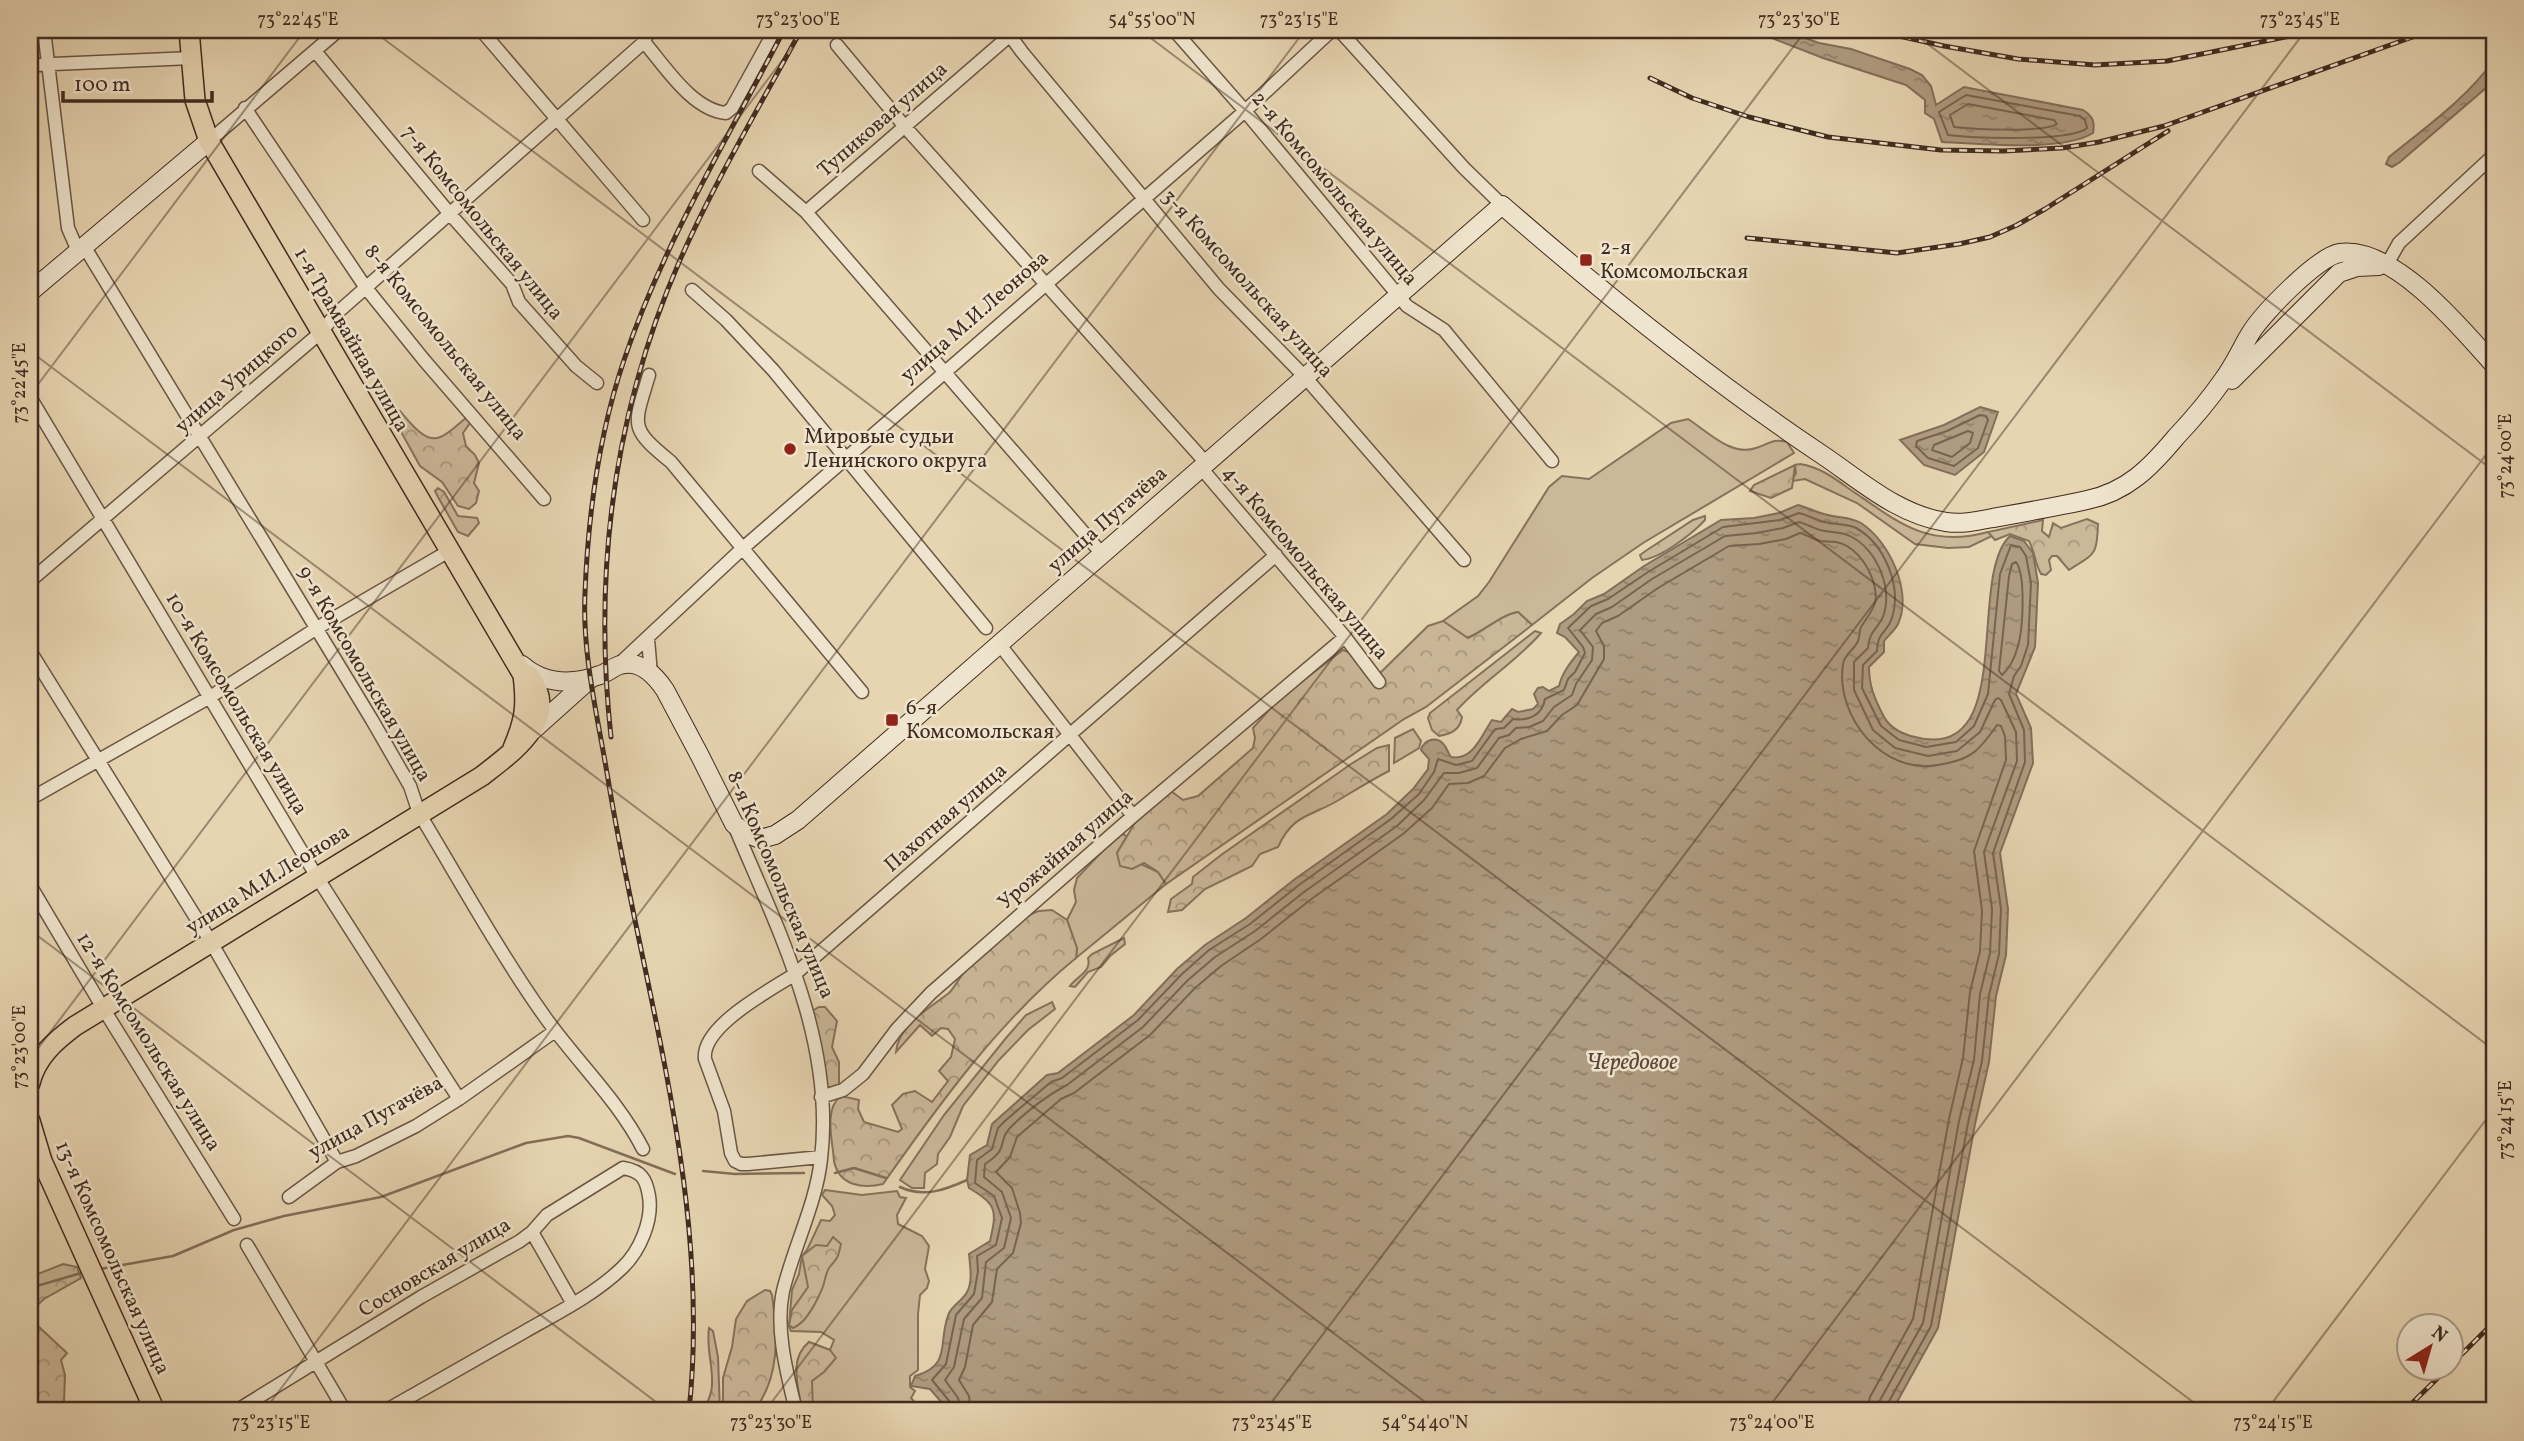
<svg xmlns="http://www.w3.org/2000/svg" width="2524" height="1441" font-family="Vollkorn,serif">
<defs>
<pattern id="forest-crowns" width="20" height="18" patternUnits="userSpaceOnUse" patternTransform="scale(1.75)"><rect width="20" height="18" fill="#cbb899"/><path d="M2 6a3 3 0 1 1 6 0M12 15a3 3 0 1 1 6 0" fill="none" stroke="#a6967c"/></pattern>
<pattern id="water-ripples" width="26" height="14" patternUnits="userSpaceOnUse" patternTransform="scale(1.75)"><rect width="26" height="14" fill="#af9b80"/><path d="M2 4q2-2 4 0t4 0M15 11q2-2 4 0t4 0" fill="none" stroke="#907f68"/></pattern>
</defs>
<rect width="100%" height="100%" fill="#e7d5b2"/>
<filter id="stains"><feTurbulence type="fractalNoise" baseFrequency=".00286" numOctaves="4"/><feColorMatrix values="0 0 0 0 .2 0 0 0 0 .09 0 0 0 0 .02 0 0 0 .5 -.17"/></filter>
<radialGradient id="worn" r=".72"><stop offset=".6" stop-color="#630" stop-opacity="0"/><stop offset="1" stop-color="#630" stop-opacity=".3"/></radialGradient>
<path fill="#cbb899" stroke="#86725c" stroke-width="2" d="M 1688,419 C 1707,431 1731,457 1756,448 C 1770,444 1771,438 1787,442 L 1794,453 L 1643,543 L 1592,578 L 1532,625 L 1518,612 C 1500,615 1485,631 1467,638 L 1443,621 L 1478,596 L 1489,582 L 1549,487 L 1562,476 L 1589,479 L 1671,423 Z
M 1800,464 C 1819,467 1833,477 1848,488 C 1897,521 1926,549 1988,532 L 1992,536 L 1969,547 L 1948,548 L 1915,544 L 1857,503 L 1805,479 L 1792,481 L 1796,473 L 1795,465 Z
M 1413,729 L 1421,741 L 1419,748 L 1394,763 L 1395,738 Z
M 1122,834 L 1127,836 L 1117,853 L 1158,872 L 1166,884 L 1076,958 L 1077,948 L 1067,920 L 1076,902 L 1074,890 L 1077,878 L 1113,840 Z
M 1052,1002 L 1055,1009 L 1028,1030 L 999,1060 L 963,1106 L 950,1137 L 938,1154 L 937,1164 L 925,1173 L 924,1188 L 912,1188 L 900,1180 L 944,1115 L 1006,1038 L 1026,1015 Z
M 825,1190 L 862,1195 L 897,1191 L 900,1197 L 906,1198 L 897,1215 L 898,1224 L 922,1236 L 929,1246 L 925,1269 L 929,1281 L 927,1288 L 920,1295 L 918,1314 L 918,1370 L 910,1376 L 910,1387 L 915,1391 L 911,1398 L 919,1407 L 920,1411 L 802,1411 C 799,1389 788,1359 809,1342 L 830,1350 L 834,1340 L 821,1332 L 791,1331 L 789,1326 L 792,1290 L 799,1274 L 802,1256 L 807,1250 L 821,1220 L 830,1221 L 835,1215 L 832,1206 L 822,1195 Z"/>
<path fill="url(#forest-crowns)" stroke="#86725c" stroke-width="2" d="M 389,410 L 400,411 C 408,420 423,441 437,438 C 446,437 458,424 466,418 L 470,423 L 463,433 L 466,446 L 475,455 L 479,463 L 474,483 L 479,491 L 476,503 L 469,509 L 458,506 L 442,482 L 420,466 Z
M 1795,465 L 1792,488 L 1771,498 L 1750,491 L 1754,485 Z
M 438,488 L 444,492 L 458,516 L 477,518 L 479,523 L 468,536 L 458,532 L 438,497 L 435,491 Z
M 1705,516 L 1705,520 C 1692,534 1661,558 1642,560 L 1640,555 L 1647,550 L 1693,520 Z
M 2087,519 L 2098,524 C 2097,556 2095,553 2069,570 L 2057,556 L 2052,556 L 2049,560 L 2051,570 L 2046,575 L 2041,574 C 2035,564 2035,552 2029,541 L 2010,534 L 1995,540 L 1988,532 L 2043,520 L 2042,531 L 2049,537 L 2053,523 L 2061,528 Z
M 1518,612 L 1532,625 L 1426,707 L 1404,719 L 1166,884 L 1158,872 L 1144,863 L 1132,869 L 1120,866 L 1117,853 L 1139,816 L 1171,791 L 1183,800 L 1198,796 L 1253,748 L 1255,738 L 1253,728 L 1279,699 L 1343,650 L 1351,653 L 1373,680 L 1428,626 L 1443,621 L 1468,638 C 1485,631 1500,615 1518,612 Z
M 1535,631 L 1541,633 C 1516,662 1482,682 1457,710 L 1462,717 C 1460,730 1451,734 1439,736 L 1432,730 L 1428,718 L 1430,713 Z
M 1389,745 L 1389,771 C 1371,780 1354,791 1337,801 C 1310,817 1293,814 1278,847 L 1260,854 L 1252,866 L 1205,889 L 1182,910 L 1168,912 L 1171,899 L 1192,884 L 1193,877 L 1221,855 L 1351,764 L 1377,748 Z
M 1052,910 L 1067,920 L 1077,948 L 1076,958 C 999,1021 940,1103 883,1184 C 863,1189 839,1186 834,1161 C 833,1142 823,1109 841,1096 L 859,1100 L 858,1109 L 864,1122 L 898,1132 L 902,1129 L 892,1105 L 903,1094 L 915,1091 L 932,1102 L 948,1081 L 939,1071 L 951,1057 L 955,1039 L 948,1029 L 941,1028 L 932,1036 L 920,1025 L 896,1052 C 898,1025 930,1008 949,993 C 955,987 959,978 965,971 C 976,958 1021,918 1036,912 C 1040,910 1047,911 1052,910 Z
M 1124,938 L 1125,944 L 1110,956 L 1101,967 L 1088,972 L 1075,987 L 1070,986 C 1077,976 1092,972 1088,958 L 1092,954 Z
M 819,1007 L 825,1007 L 837,1021 L 832,1047 L 839,1062 L 839,1087 L 828,1091 L 825,1088 L 812,1011 Z
M 833,1237 L 841,1244 C 837,1261 838,1256 829,1268 C 825,1274 825,1283 822,1289 C 816,1303 806,1323 793,1328 L 789,1325 L 792,1310 L 808,1287 L 802,1256 L 816,1245 L 827,1246 Z
M 63,1264 L 77,1267 L 81,1278 L 44,1299 L 30,1312 L 30,1269 L 38,1274 Z
M 765,1290 L 770,1291 L 772,1295 C 778,1336 780,1377 754,1411 L 723,1411 L 723,1378 L 732,1347 L 736,1319 L 747,1301 Z
M 38,1326 L 67,1353 L 61,1360 L 65,1375 L 64,1402 L 72,1411 L 30,1411 L 30,1337 Z
M 709,1328 L 713,1331 L 718,1357 L 720,1411 L 705,1411 C 707,1401 712,1395 712,1384 C 713,1365 706,1347 709,1328 Z
M 809,1342 L 830,1350 L 836,1358 L 824,1372 L 812,1381 L 813,1411 L 802,1411 C 799,1389 788,1359 809,1342 Z"/>
<path fill="url(#water-ripples)" stroke="#836e5a" stroke-width="2" d="M 1751,30 L 1783,30 L 1819,43 L 1851,49 L 1910,69 L 1922,75 L 1931,86 L 1936,105 L 1964,87 L 2083,110 C 2093,116 2095,122 2093,133 C 2063,152 1979,144 1942,142 L 1934,119 L 1925,113 L 1925,100 L 1906,85 L 1823,58 Z
M 2494,60 L 2494,81 L 2400,162 L 2392,167 L 2386,164 L 2389,157 C 2426,127 2466,99 2494,60 Z
M 1980,407 L 1998,412 L 1984,452 L 1955,475 L 1924,465 L 1900,440 L 1944,425 Z
M 1798,505 C 1807,507 1815,512 1824,514 C 1836,518 1849,516 1861,523 C 1889,541 1913,592 1898,624 C 1895,630 1888,636 1884,641 L 1884,652 L 1869,667 C 1869,685 1874,697 1882,713 C 1888,727 1901,734 1915,737 C 2018,764 1966,577 2010,536 L 2024,541 L 2033,553 L 2038,583 L 2035,647 L 2016,694 L 2031,728 L 2033,763 L 2000,853 L 2008,909 L 2006,955 L 1996,996 L 1989,1062 L 1975,1124 L 1938,1328 L 1892,1411 L 945,1411 L 944,1405 L 930,1389 L 911,1386 L 915,1376 C 953,1365 937,1342 949,1313 C 953,1305 963,1300 967,1292 C 973,1282 970,1265 969,1254 L 990,1241 C 997,1210 997,1205 969,1188 L 967,1180 L 970,1155 L 987,1145 L 992,1124 L 1047,1075 L 1058,1073 L 1134,1015 L 1177,969 L 1205,945 L 1246,918 L 1295,879 L 1387,814 L 1413,789 L 1428,769 L 1429,759 L 1421,750 C 1424,739 1438,735 1445,746 C 1447,749 1448,753 1451,757 C 1473,761 1481,736 1492,720 L 1501,722 L 1512,709 L 1518,712 L 1533,709 L 1538,704 L 1534,694 L 1538,688 L 1543,687 L 1549,691 L 1559,686 C 1562,673 1570,663 1579,652 L 1565,637 L 1557,633 L 1560,624 L 1574,614 L 1587,601 L 1604,594 L 1644,566 L 1721,520 L 1754,518 L 1779,513 Z"/>
<g fill="none" stroke-linecap="round" stroke-linejoin="round">
<path stroke="#786350" stroke-width="2" d="M 1966,95 L 2080,116 L 2085,120 L 2087,128 C 2071,142 1973,138 1948,135 L 1939,112 Z
M 1968,104 L 2054,120 L 2057,124 C 2043,133 1973,129 1954,127 L 1950,115 Z
M 1980,415 L 1986,416 L 1988,420 L 1978,448 L 1954,466 L 1928,458 L 1916,446 L 1917,441 L 1947,431 Z
M 1968,431 L 1973,433 L 1970,443 L 1952,457 L 1932,450 L 1934,445 Z
M 2016,562 C 2026,575 2023,629 2018,646 C 2015,657 2010,668 2002,675 L 1999,671 L 2009,576 L 2012,564 Z
M 952,1411 L 950,1402 L 932,1380 L 946,1364 L 956,1315 L 974,1294 L 978,1271 L 977,1256 L 996,1245 L 1002,1218 L 994,1196 L 975,1183 L 977,1160 L 992,1149 L 998,1128 L 1006,1120 L 1051,1082 L 1062,1078 L 1138,1020 L 1182,974 L 1209,950 L 1250,924 L 1299,885 L 1391,819 L 1419,794 L 1434,772 L 1438,759 L 1456,765 L 1472,761 L 1495,729 L 1504,728 L 1513,719 C 1528,721 1542,716 1545,699 L 1564,690 L 1568,679 L 1575,672 L 1585,653 L 1583,647 L 1568,628 L 1591,606 L 1608,599 L 1648,572 L 1723,527 L 1780,520 L 1799,513 C 1808,515 1815,520 1824,522 C 1835,525 1846,523 1856,528 C 1885,544 1902,587 1892,618 C 1887,634 1878,630 1877,651 L 1863,665 L 1862,688 L 1881,726 L 1899,740 L 1926,747 L 1956,742 L 1974,726 L 1988,694 L 2000,574 L 2011,545 L 2020,547 L 2026,556 L 2031,583 L 2028,645 L 2021,666 L 2014,676 L 2009,694 L 2024,730 L 2025,762 L 1993,853 L 2001,909 L 1999,954 L 1989,995 L 1982,1061 L 1968,1123 L 1931,1326 L 1887,1405 L 1886,1411
M 961,1411 L 958,1398 L 945,1380 L 954,1367 L 964,1319 L 982,1298 L 986,1262 L 1004,1248 L 1011,1218 L 1002,1192 L 984,1177 L 985,1164 C 1010,1148 997,1143 1009,1129 C 1025,1112 1048,1095 1067,1085 L 1143,1027 L 1188,980 L 1215,957 L 1255,931 L 1304,892 L 1397,826 L 1424,800 L 1444,773 L 1459,773 L 1477,768 L 1499,738 L 1509,735 L 1516,728 L 1529,727 L 1543,721 L 1554,707 L 1572,695 L 1576,684 L 1592,660 L 1593,647 L 1580,630 L 1596,614 L 1612,607 L 1652,579 L 1725,536 L 1757,533 L 1783,528 L 1799,522 C 1807,524 1813,528 1820,530 C 1831,533 1842,531 1852,537 C 1877,551 1892,587 1884,614 C 1879,629 1869,630 1868,648 L 1854,662 L 1854,690 L 1873,730 L 1895,748 L 1928,756 L 1957,751 L 1980,732 L 1995,700 L 1998,698 L 2001,700 L 2016,732 L 2017,761 L 1984,852 L 1992,909 L 1990,953 L 1980,994 L 1974,1060 L 1959,1121 L 1923,1323 L 1879,1402 L 1877,1411
M 971,1411 L 969,1396 L 959,1380 L 965,1367 L 973,1325 L 992,1302 L 997,1269 L 1013,1253 L 1021,1223 L 1020,1213 L 1012,1188 L 996,1172 L 1010,1157 L 1017,1137 L 1061,1099 L 1074,1093 L 1150,1035 L 1195,988 L 1221,966 L 1261,939 L 1310,900 L 1403,834 L 1432,808 L 1449,784 L 1468,783 L 1484,776 L 1505,748 L 1521,739 L 1547,731 L 1562,715 L 1577,705 L 1604,659 L 1604,646 L 1596,631 L 1602,623 L 1618,616 L 1658,588 L 1729,546 L 1759,544 L 1786,539 L 1800,533 C 1807,535 1813,539 1820,541 C 1825,542 1831,541 1836,542 C 1853,545 1866,562 1872,578 C 1881,603 1873,608 1861,627 C 1859,632 1860,638 1857,643 C 1853,651 1845,653 1843,664 C 1835,717 1883,775 1938,765 C 1971,760 1979,751 1997,725 L 2001,726 L 2005,736 L 2006,760 L 1974,851 L 1982,910 L 1980,951 L 1970,992 L 1963,1058 L 1949,1119 L 1913,1319 L 1870,1397 L 1867,1411"/>
<path stroke="#836e5a" stroke-width="2.5" d="M 703,1171 L 735,1174 L 804,1173
M 835,1173 L 854,1168 L 886,1178
M 900,1187 C 923,1198 945,1190 967,1180
M 100,1269 L 173,1256 L 234,1230 L 284,1216 L 381,1197 L 526,1143 L 568,1136 L 579,1138 L 675,1174
M 30,1288 L 81,1273"/>
<defs>
<path id="street" d="M 44,30 L 68,228 L 78,251
M 481,30 L 643,220
M 1006,30 L 1022,52 L 1219,289 L 1305,377 L 1464,560
M 1174,30 L 1245,111 L 1407,306 L 1444,330 L 1552,461
M 1339,30 L 1464,168 L 1502,205
M 643,35 L 644,42 C 665,66 692,110 726,113 L 732,108 L 775,30
M 837,45 L 906,128 L 1207,464
M 315,51 L 450,214 L 512,284 L 519,302 L 576,366 L 597,383
M 30,65 L 192,58
M 245,108 L 366,288 L 424,360 L 544,499
M 209,141 L 339,30
M 759,171 L 806,212 L 1103,555
M 806,212 L 1015,31
M 84,246 L 372,720 L 410,786 L 419,813 C 460,881 499,952 545,1017 C 577,1062 618,1100 643,1149
M 2386,266 L 2399,243 L 2494,155
M 692,290 L 726,320 L 773,370 L 986,628
M 649,375 C 634,426 628,427 671,462 L 862,692
M 30,397 L 317,877 L 459,1099
M 1202,469 L 1345,637 L 1379,682
M 30,581 L 320,333 L 337,313 L 644,42 L 649,30
M 648,639 L 651,674
M 1000,645 L 1133,816
M 30,651 L 211,942 L 337,1162
M 618,665 L 743,548 L 1245,111 L 1332,30
M 30,799 L 210,697 L 317,628 L 449,551
M 734,825 C 778,930 835,1040 821,1159 C 816,1204 794,1246 783,1291 C 775,1329 787,1374 796,1411
M 30,885 L 103,1008 L 234,1219
M 821,1097 L 843,1090 L 863,1074 L 897,1029 L 931,993 L 1133,816 L 1345,637
M 821,1157 L 748,1164 L 741,1164 L 735,1161 L 731,1153 L 724,1111 L 705,1059 C 701,1026 771,990 795,974 L 1276,555
M 289,1197 L 337,1162 L 356,1156 L 416,1126 L 459,1099 L 555,1031
M 532,1232 L 573,1304
M 247,1245 L 345,1411
M 236,1411 L 421,1297 L 520,1241 L 532,1232 L 547,1215 L 623,1168 C 641,1171 646,1178 649,1196 C 653,1220 640,1251 622,1268 C 594,1295 557,1313 524,1332 C 478,1358 431,1385 385,1411"/>
<path id="secondary" d="M 30,292 L 209,141
M 2232,380 L 2339,273 L 2357,267 L 2379,266
M 522,665 C 545,685 572,685 600,675 C 607,673 613,667 620,665 C 639,659 655,675 665,690 L 700,756 L 734,824 L 745,833 L 760,839 L 775,835 L 798,820 L 1502,205 C 1604,294 1709,379 1821,454 C 1860,480 1898,515 1946,522 C 1965,525 1985,519 2004,516 C 2032,511 2060,506 2087,500 C 2127,492 2151,467 2176,437 C 2193,419 2209,400 2223,380 C 2234,365 2241,349 2250,334 C 2262,314 2318,256 2340,253 C 2394,246 2462,329 2494,365
M 532,731 L 591,678"/>
<path id="primary" d="M 189,30 L 195,100 L 209,141 L 523,675 C 527,706 525,720 513,748
M 30,1083 C 36,1057 55,1041 75,1026 L 482,776 C 515,750 561,719 529,675
M 30,1121 L 42,1161 L 155,1411"/>
</defs>
<use href="#street" stroke="#6a5644" stroke-width="15"/>
<use href="#secondary" stroke="#412b20" stroke-width="20"/>
<use href="#primary" stroke="#412b20" stroke-width="22"/>
<use href="#street" stroke="#efe4cd" stroke-width="12"/>
<use href="#secondary" stroke="#efe4cd" stroke-width="18"/>
<use href="#primary" stroke="#e7d5b2" stroke-width="19"/>
<defs>
<path id="rail" d="M 1872,30 L 1944,46 L 2018,59 L 2095,65 L 2167,61 L 2320,30
M 1650,78 L 1692,98 L 1749,117 L 1828,137 L 1941,150 L 2003,151 L 2062,148 L 2099,142 L 2164,126 L 2432,30
M 1747,238 L 1897,253 L 1959,244 L 1990,237 L 2017,225 L 2045,209 L 2168,131
M 611,737 C 593,571 613,413 680,260 C 715,181 760,106 801,30
M 2450,1366 L 2494,1322
M 689,1411 C 712,1197 642,988 608,779 C 598,718 582,655 585,593 C 588,516 599,434 624,360 C 663,244 728,138 784,30
M 2404,1411 L 2448,1368"/>
</defs>
<use href="#rail" stroke="#412b20" stroke-width="5"/>
<use href="#rail" stroke="#efe4cd" stroke-width="2.5" stroke-dasharray="8" stroke-linecap="butt"/>
</g>
<path fill="none" stroke="#412b20" stroke-width="2" stroke-opacity="0.45" d="M 372,30 L 2205,1411M 1140,30 L 2494,1050M 1909,30 L 2494,471M 30,351 L 1437,1411M 30,395 L 305,30M 30,930 L 668,1411M 30,1059 L 805,30M 264,1411 L 1305,30M 765,1411 L 1806,30M 1265,1411 L 2306,30M 1766,1411 L 2494,444M 2266,1411 L 2494,1109"/>
<g fill="#8f2418" stroke="#efe4cd" stroke-width="2.5">
<rect x="1579" y="253" width="14" height="14" rx="3.5"/>
<circle cx="790" cy="449" r="7"/>
<rect x="885" y="713" width="14" height="14" rx="3.5"/>
</g>
<g text-anchor="middle" dominant-baseline="central" stroke-width="5" stroke-linejoin="round" paint-order="stroke">
<g font-size="21" fill="#412b20" stroke="#efe4cd">
<text transform="translate(883 120) rotate(-41)">Тупиковая улица</text>
<text transform="translate(1334 189) rotate(50)">2-я Комсомольская улица</text>
<text transform="translate(482 223) rotate(51)">7-я Комсомольская улица</text>
<text transform="translate(1247 284) rotate(48)">3-я Комсомольская улица</text>
<text transform="translate(975 317) rotate(-41)">улица М.И.Леонова</text>
<text transform="translate(351 340) rotate(60)">1-я Трамвайная улица</text>
<text transform="translate(445 343) rotate(51)">8-я Комсомольская улица</text>
<text transform="translate(237 379) rotate(-41)">улица Урицкого</text>
<text transform="translate(1108 520) rotate(-41)">улица Пугачёва</text>
<text transform="translate(1305 563) rotate(50)">4-я Комсомольская улица</text>
<text transform="translate(364 674) rotate(60)">9-я Комсомольская улица</text>
<text transform="translate(236 704) rotate(59)">10-я Комсомольская улица</text>
<text transform="translate(946 818) rotate(-41)">Пахотная улица</text>
<text transform="translate(1066 850) rotate(-41)">Урожайная улица</text>
<text transform="translate(268 880) rotate(-32)">улица М.И.Леонова</text>
<text transform="translate(780 885) rotate(67)">8-я Комсомольская улица</text>
<text transform="translate(148 1042) rotate(58)">12-я Комсомольская улица</text>
<text transform="translate(376 1118) rotate(-29)">улица Пугачёва</text>
<text transform="translate(112 1258) rotate(66)">13-я Комсомольская улица</text>
<text transform="translate(435 1268) rotate(-31)">Сосновская улица</text>
</g>
<g font-size="21" fill="#412b20" stroke="#efe4cd" text-anchor="start">
<text x="1600" y="248">2-я<tspan x="1600" dy="24">Комсомольская</tspan></text>
<text x="804" y="437">Мировые судьи<tspan x="804" dy="24">Ленинского округа</tspan></text>
<text x="906" y="708">6-я<tspan x="906" dy="24">Комсомольская</tspan></text>
</g>
<g font-size="23" font-style="italic" fill="#5c4738" stroke="#efe4cd">
<text x="1632" y="1063">Чередовое</text>
</g>
</g>
<rect width="2524" height="1441" fill="none" stroke="#e7d5b2" stroke-width="77"/>
<g transform="translate(2430 1347) rotate(37)"><circle r="33" fill="#efe4cd" stroke="#a99a88" stroke-width="2"/>
<path d="M0-5L12 26L0 18L-12 26Z" fill="#8f2418"/>
<text y="-10" font-size="19" font-weight="bold" text-anchor="middle" fill="#412b20">N</text>
</g>
<path d="M63 91v10h149v-10" fill="none" stroke="#412b20" stroke-width="3.5"/>
<text x="74" y="91" font-size="21" fill="#412b20" stroke="#efe4cd" stroke-width="5" paint-order="stroke">100 m</text>
<rect x="38" y="38" width="2448" height="1364" fill="none" stroke="#412b20" stroke-width="2.5"/>
<g font-size="18" text-anchor="middle" fill="#412b20">
<text x="298" y="25">73°22'45"E</text>
<text x="798" y="25">73°23'00"E</text>
<text x="1152" y="25">54°55'00"N</text>
<text x="1299" y="25">73°23'15"E</text>
<text x="1799" y="25">73°23'30"E</text>
<text x="2300" y="25">73°23'45"E</text>
<text transform="translate(19 383) rotate(-90)" y="6">73°22'45"E</text>
<text transform="translate(2505 456) rotate(-90)" y="6">73°24'00"E</text>
<text transform="translate(19 1047) rotate(-90)" y="6">73°23'00"E</text>
<text transform="translate(2505 1120) rotate(-90)" y="6">73°24'15"E</text>
<text x="271" y="1428">73°23'15"E</text>
<text x="771" y="1428">73°23'30"E</text>
<text x="1272" y="1428">73°23'45"E</text>
<text x="1425" y="1428">54°54'40"N</text>
<text x="1772" y="1428">73°24'00"E</text>
<text x="2273" y="1428">73°24'15"E</text>
</g>
<rect width="100%" height="100%" filter="url(#stains)"/>
<rect width="100%" height="100%" fill="url(#worn)"/>
</svg>
